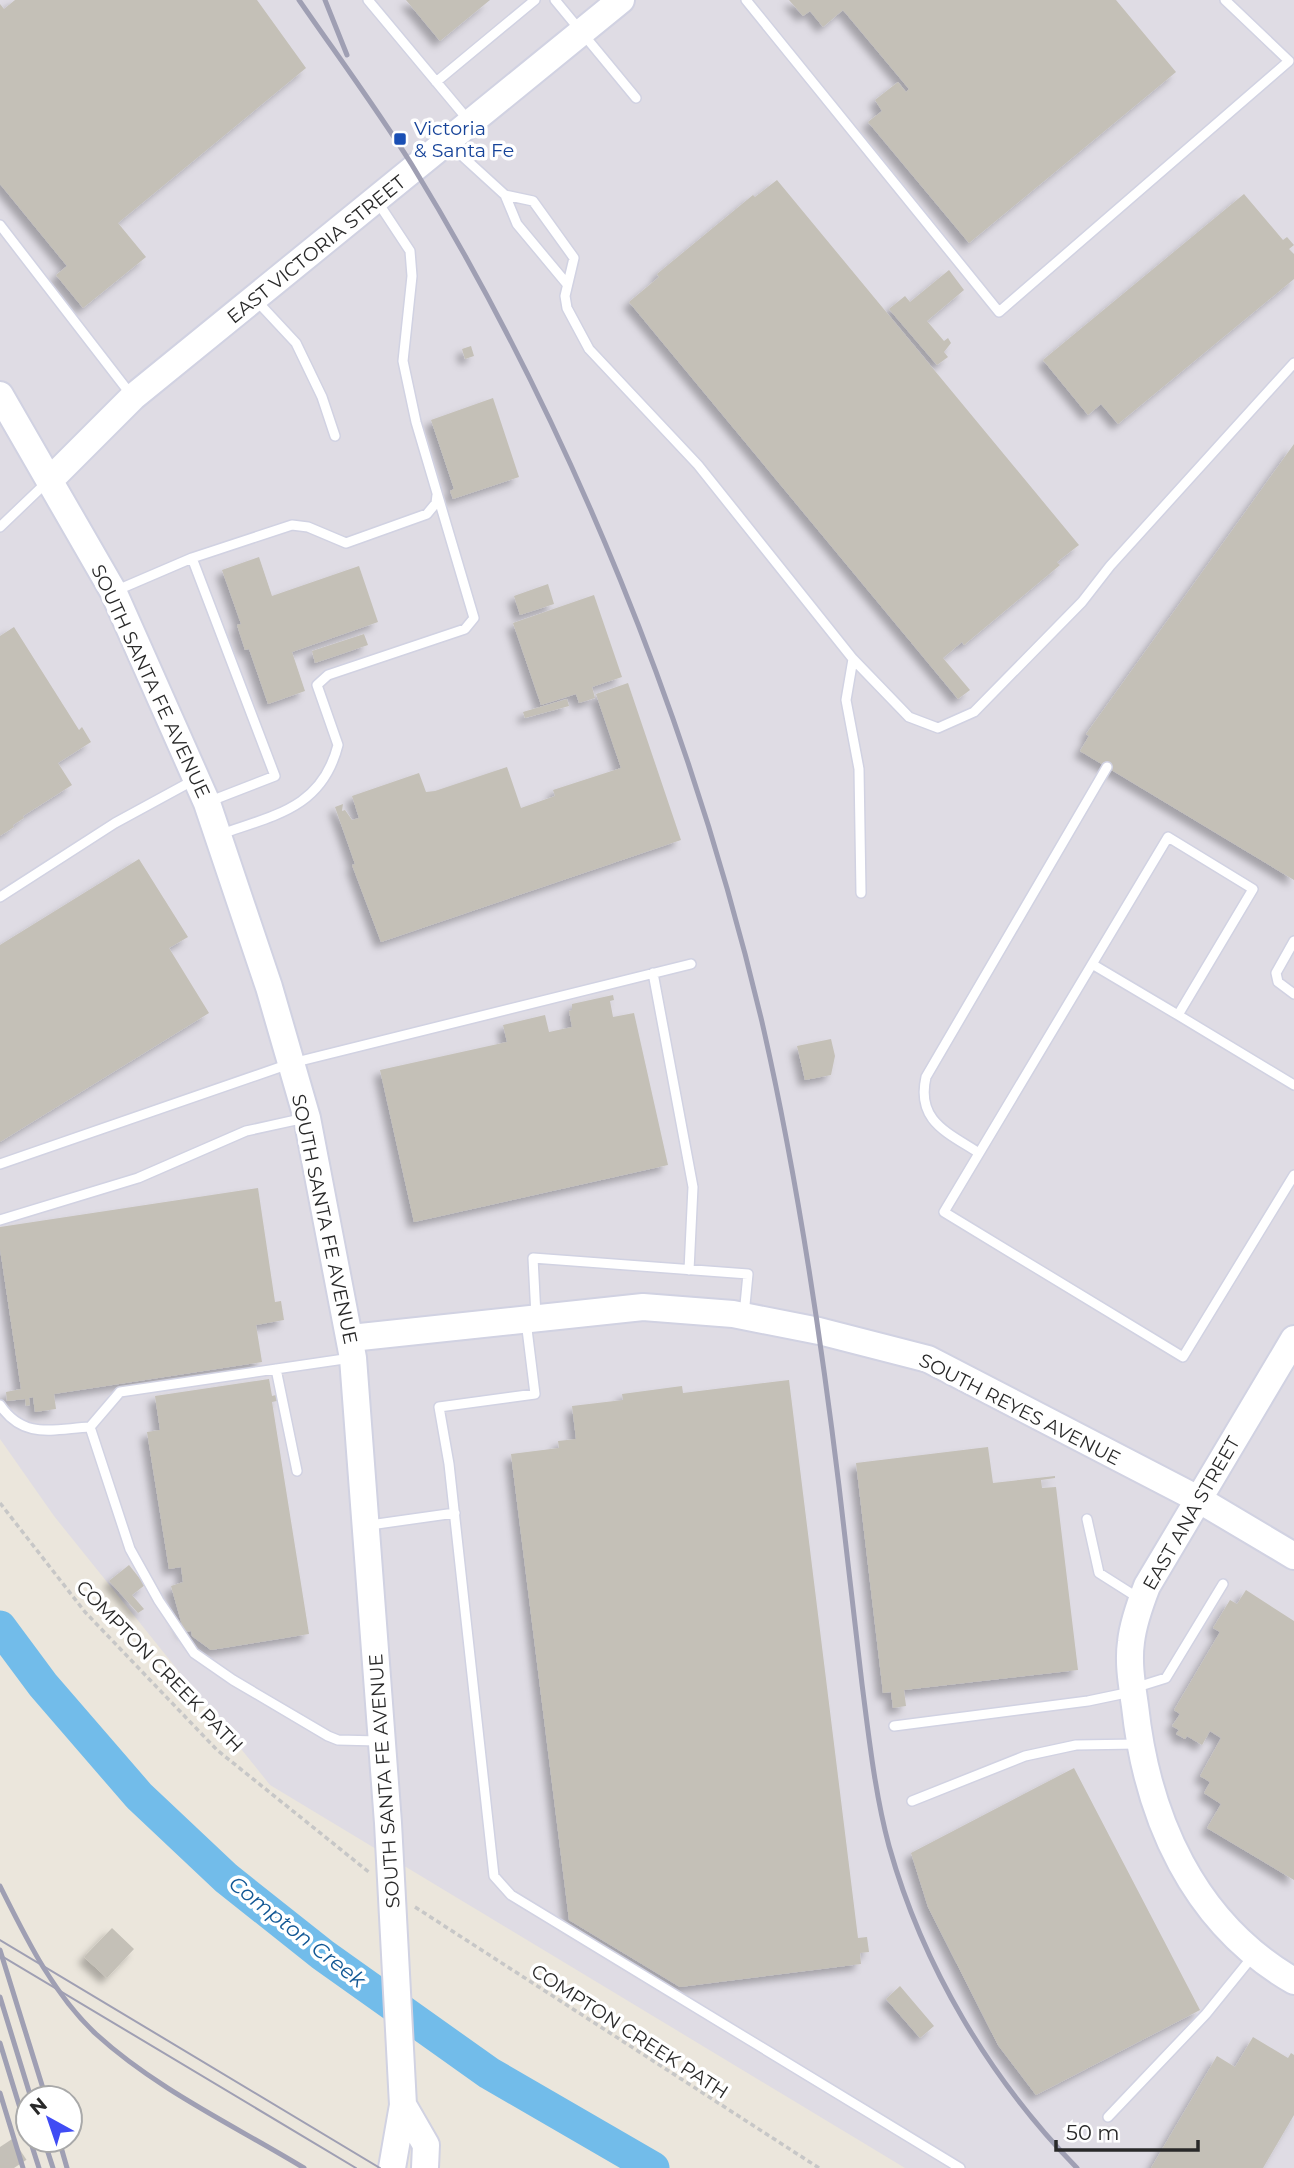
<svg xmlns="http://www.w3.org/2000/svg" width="1294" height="2168" viewBox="0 0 1294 2168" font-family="Montserrat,sans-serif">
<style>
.industrial{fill:#dfdce4}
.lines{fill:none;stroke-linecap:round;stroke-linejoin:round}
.river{stroke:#72bcea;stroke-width:33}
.building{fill:#c4c0b7;filter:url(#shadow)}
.primary-tunnel{stroke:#c4c0b8;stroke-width:30;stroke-dasharray:30 15;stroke-linecap:butt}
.lane-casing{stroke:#d1d2e2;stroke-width:12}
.secondary-casing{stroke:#d1d2e2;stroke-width:30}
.path{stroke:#c7c7c7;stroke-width:3.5;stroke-dasharray:5 3.5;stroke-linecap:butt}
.lane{stroke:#fff;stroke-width:9}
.secondary{stroke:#fff;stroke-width:26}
.tram{stroke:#9f9fb3;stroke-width:2}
.rail{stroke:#9f9fb3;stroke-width:5}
.transit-dot{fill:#1a4fb4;stroke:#fff;stroke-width:2.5}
.labels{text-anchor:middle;stroke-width:7;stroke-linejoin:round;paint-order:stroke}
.transit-label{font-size:19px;fill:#164399;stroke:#fff;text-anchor:start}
.street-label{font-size:19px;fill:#292929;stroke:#fff}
.water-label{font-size:21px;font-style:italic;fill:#125895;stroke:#fff}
</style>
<defs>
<filter id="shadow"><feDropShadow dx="-6" dy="6" stdDeviation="3.5" flood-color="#0004"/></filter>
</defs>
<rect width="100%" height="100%" fill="#ebe6dc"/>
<path class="industrial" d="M0 0H1294V2168H905L270 1785 54 1516 0 1439Z"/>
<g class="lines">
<path class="river" d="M0 1627 43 1685 139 1796 226 1878 323 1955 489 2073 653 2168"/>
</g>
<path class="building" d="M15 0H257L306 68 118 223 146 257 83 308 56 275 67 266 0 184V4L4 9Z
M406 0H490L440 41Z
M789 0H1116L1176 72 969 243 868 122 882 111 875 100 898 82 906 92 909 89 843 10 823 27 810 11 803 16Z
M777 180 1079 545 1057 562 1060 565 964 645 962 642 943 658 970 690 958 699 629 302 659 277 657 274 753 195 755 197Z
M1244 194 1283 240 1287 237 1294 245 1289 249 1294 254V279L1118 424 1101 404 1088 415 1043 360Z
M949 270 964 290 927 321 944 341 948 338 951 343 944 352 948 357 937 365 889 309 905 296 910 302Z
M471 346 474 356 465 359 462 349Z
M493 398 519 477 453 499 450 491 454 489 431 420Z
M1294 444V880L1080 751 1089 736 1086 734Z
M259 557 272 596 359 566 378 622 292 652 305 691 268 704 249 649 245 650 237 625 241 624 222 570Z
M548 584 554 604 520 615 514 596Z
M594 595 622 677 592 687 595 698 579 703 576 694 541 705 513 623Z
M14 627 79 730 82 727 91 742 58 763 72 785 23 816 24 818 13 825 14 827 0 836V636Z
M364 634 368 645 315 663 312 651Z
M628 683 681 840 381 942 352 865 355 864 335 807 343 804 342 811 345 810 352 820 359 818 352 796 419 773 426 792 435 791 507 767 521 808 555 796 553 790 621 768 596 694Z
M567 699 569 706 525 718 523 712Z
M139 859 188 937 169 948 209 1013 0 1142V945Z
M613 995 614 1000 610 1001 613 1017 634 1013 668 1165 414 1222 380 1070 507 1042 503 1025 545 1015 549 1032 572 1027 569 1011 572 1010V1004Z
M831 1039 835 1056 831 1075 805 1080 797 1046Z
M258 1188 275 1302 281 1301 284 1320 256 1325 262 1362 54 1394 56 1409 35 1412 33 1397 29 1398 30 1405 26 1406 25 1399 7 1401 6 1392 21 1389 0 1249V1227Z
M269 1379 272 1396 276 1395 277 1401 272 1402 309 1634 211 1650 192 1636 191 1631 184 1632 171 1586 183 1582 181 1567 169 1569 147 1432 160 1430 155 1396Z
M789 1380 858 1938 867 1937 869 1952 860 1953 861 1964 680 1987 569 1920 511 1454 559 1448 558 1441 576 1439 572 1406 623 1400 622 1394 682 1386 683 1393Z
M988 1447 993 1483 1055 1476V1478L1041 1480 1042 1488 1056 1487 1078 1670 904 1690 906 1706 893 1708 891 1692 883 1693 856 1463Z
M129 1565 145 1585 132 1595 144 1609 138 1613 109 1581Z
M1246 1590 1294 1621V1880L1207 1828 1221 1804 1204 1793 1210 1782 1200 1776 1221 1738 1210 1731 1202 1745 1187 1736 1185 1739 1176 1734 1179 1730 1172 1726 1180 1714 1174 1710 1220 1632 1213 1628 1230 1600 1237 1604Z
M1074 1768 1200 2010 1036 2095 998 2045 928 1907 911 1853Z
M112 1928 134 1949 107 1978 84 1957Z
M900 1986 934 2026 920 2038 886 1999Z
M1253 2037 1288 2058 1291 2053 1294 2055V2115L1263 2168H1151L1217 2056 1235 2067Z"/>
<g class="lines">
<path class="primary-tunnel" d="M0 2147 14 2168"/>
<defs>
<path id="lane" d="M368 0 469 121
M555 0 636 98
M746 0 999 312 1289 61 1225 0
M436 82 535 0
M448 143 505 195 517 224 567 284
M505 195 533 201 574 258 565 296 567 308 589 349 698 465 853 659 909 717 938 728 974 712 1082 602 1110 566 1294 363
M0 225 132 396
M256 300 296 343 322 397 335 436
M0 527 47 482
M192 558 292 525 308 527 346 543 427 514 436 503 437 495
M115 591 192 558 275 776 208 802
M853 659 846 700 859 769 861 893
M221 834C275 815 322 808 338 745L317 685 328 675 465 629 474 618 416 422 403 361 412 276 410 251 377 201
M0 897 115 823 194 780
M1294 941 1276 973 1278 982 1294 994
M1092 964 1178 1015 1253 889 1168 837 944 1212 1183 1357 1294 1175
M653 973 693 1187 689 1270
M1178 1015 1294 1085
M979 1153C947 1132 916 1121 926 1077L1107 767
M0 1164 292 1063 691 964
M0 1220 138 1178 246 1131 305 1118
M536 1316 533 1258 748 1274 744 1315
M526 1321 535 1394 439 1407 449 1464 494 1876 511 1895 960 2168
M351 1358 120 1392 90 1427 130 1549 159 1601 194 1653 233 1680 328 1736 338 1740 378 1741
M276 1369 297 1471
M0 1405C24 1440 53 1429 90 1427
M1087 1519 1099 1573 1140 1599
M370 1525 455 1513
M1134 1688 1166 1678 1223 1584
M894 1726 1088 1701 1131 1692
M912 1801 1025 1756 1076 1745 1137 1744
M1108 2117 1206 2014 1253 1956"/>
<path id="secondary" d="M0 395 113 591 207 803 269 987 307 1118 353 1358 388 1823 403 2105 392 2168
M51 479 133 397 621 0
M351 1338 643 1307 733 1314 819 1331 928 1359 1198 1499 1294 1556
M1294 1339 1147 1586C1140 1604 1133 1623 1131 1642 1128 1663 1132 1685 1135 1706 1147 1817 1193 1923 1294 1981
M403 2105 426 2145 425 2168"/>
</defs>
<use href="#lane" class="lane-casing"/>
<use href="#secondary" class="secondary-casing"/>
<path class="path" d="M0 1503 85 1612 217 1750 370 1873
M415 1907 819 2168"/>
<use href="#lane" class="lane"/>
<use href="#secondary" class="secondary"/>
<path class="tram" d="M0 1940 380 2168
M0 1955 356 2168"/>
<path class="rail" d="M299 0C337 55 377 109 412 165 571 425 692 726 762 1022 797 1175 820 1330 839 1486 847 1552 854 1618 862 1684 869 1738 875 1794 889 1846 923 1967 990 2079 1077 2168
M325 0 347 55
M0 1886C26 1938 53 1994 96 2034 156 2089 235 2126 304 2168
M0 1950 46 2098
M0 1997 31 2098
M0 2043 28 2134
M0 2093 23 2168
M30 2140 39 2168
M44 2140 53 2168
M59 2140 67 2168"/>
</g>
<rect class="transit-dot" x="393" y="132" width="14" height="14" rx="3.5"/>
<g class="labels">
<g class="transit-label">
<text x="414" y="135">Victoria<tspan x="414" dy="22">&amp; Santa Fe</tspan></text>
</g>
<g class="street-label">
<text transform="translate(316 249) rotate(-39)" y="7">EAST VICTORIA STREET</text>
<text transform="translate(151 681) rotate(65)" y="7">SOUTH SANTA FE AVENUE</text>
<text transform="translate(325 1219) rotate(78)" y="7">SOUTH SANTA FE AVENUE</text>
<text transform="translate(1020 1409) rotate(27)" y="7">SOUTH REYES AVENUE</text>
<text transform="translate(1191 1513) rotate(-60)" y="7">EAST ANA STREET</text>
<text transform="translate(160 1666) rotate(46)" y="7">COMPTON CREEK PATH</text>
<text transform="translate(384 1781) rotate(-94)" y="7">SOUTH SANTA FE AVENUE</text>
<text transform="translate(630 2031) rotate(33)" y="7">COMPTON CREEK PATH</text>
</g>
<g class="water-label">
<text transform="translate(297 1932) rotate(38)" y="7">Compton Creek</text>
</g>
</g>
<g transform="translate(49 2119) rotate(320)"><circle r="33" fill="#ffffff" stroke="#a9a9a9" stroke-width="2"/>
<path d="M0-5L12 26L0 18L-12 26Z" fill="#404cf4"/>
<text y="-10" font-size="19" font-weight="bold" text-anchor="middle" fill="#292929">N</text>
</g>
<path d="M1056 2140v10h142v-10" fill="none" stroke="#292929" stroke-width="3.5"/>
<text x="1066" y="2140" font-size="21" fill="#292929" stroke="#ffffff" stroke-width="5" paint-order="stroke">50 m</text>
</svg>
